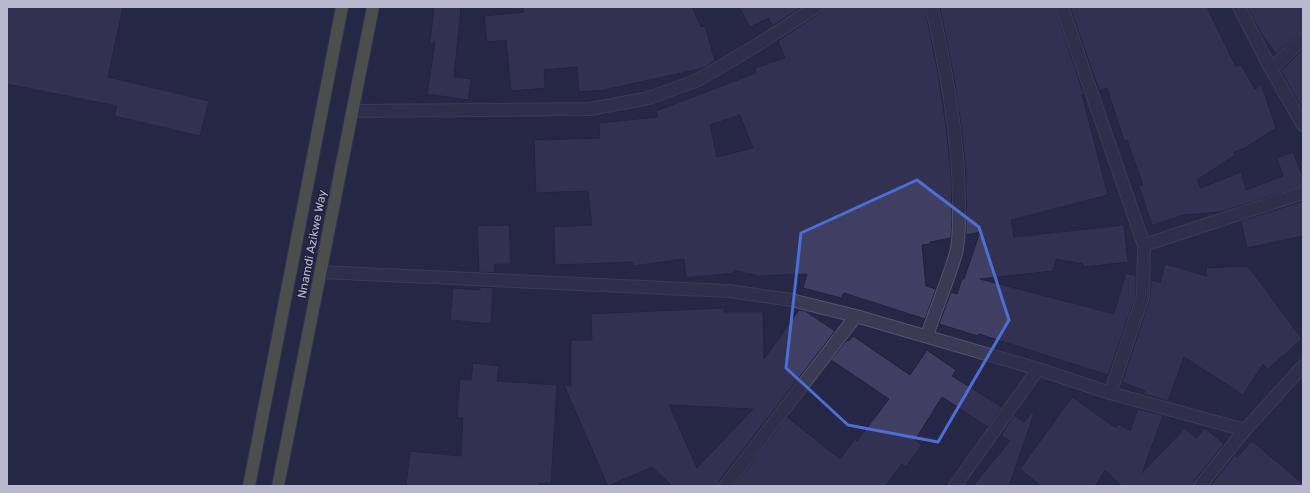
<svg xmlns="http://www.w3.org/2000/svg" width="1310" height="493" viewBox="0 0 1310 493" font-family="Rubik,sans-serif">
<style>
.building{fill:#403f63;stroke:#22213d;fill-rule:evenodd}
.lines{fill:none;stroke-linecap:round;stroke-linejoin:round}
.minor-casing{stroke:#54536c;stroke-width:14}
.highway-casing{stroke:#403f5a;stroke-width:14}
.minor{stroke:#3b3a55;stroke-width:12}
.highway{stroke:#7a7c57;stroke-width:12}
.marked{fill:none;stroke:#4c6ed5;stroke-width:3;stroke-linejoin:round}
.labels{text-anchor:middle;stroke-width:3;stroke-linejoin:round;paint-order:stroke}
.street-label{font-size:12px;fill:#b9b8ce;stroke:#201f3b}
</style>
<rect width="100%" height="100%" fill="#262646"/>
<path class="building" d="M7 7H123L108 77 209 101 200 136 114 116 117 106 7 84Z
M434 7H461L454 77 471 79 468 100 427 94 435 43H430Z
M523 7H692L701 27 705 26 715 61 704 68 604 90 579 92 577 67 544 70 545 88 511 91 506 40 487 42 484 16 524 12Z
M739 7H802L772 26 769 18 750 27Z
M823 7H925L939 79 946 127 951 174 952 218 951 238 930 242V244L922 245 926 286 936 289 925 319 844 293 841 298 803 288 807 274 758 276 734 270 733 273 686 278 684 259 633 266 632 262 555 265 554 227 592 225 588 191 536 193 534 140 600 138 599 123 658 117 656 111 756 73 755 68 785 58 778 41 820 13ZM740 115 753 148 717 157 710 125Z
M940 7H1055L1084 95H1082L1108 195 1011 220 1014 237 1124 225 1128 262 1084 267 1083 264 1056 259 1053 271 980 279 1114 314 1126 273 1136 276V296L1108 375 979 334 978 336 939 324 951 292 957 294 962 279H964L980 232 966 235V173L961 125 954 77Z
M1070 7H1207L1236 67 1241 65 1255 89 1261 84 1276 128 1245 148 1234 152 1235 155 1197 180 1201 188 1241 172 1246 190 1283 176 1277 158 1293 152 1303 177V186L1221 212 1184 215 1152 225 1139 186 1143 185 1127 140 1124 141 1107 88 1099 90Z
M1247 7H1303V32L1298 34 1276 54 1261 33Z
M1303 49V110L1281 71Z
M1303 201V236L1247 248 1241 221Z
M509 225 511 264H495L494 273 479 272 477 226Z
M1165 264 1207 276 1206 268 1248 266 1302 339 1268 369 1263 364 1243 395 1184 357 1168 401 1143 394 1145 391 1122 382 1150 299 1151 280 1160 283Z
M480 287 493 288 491 324 450 320 453 288 480 290Z
M724 308V312H763L764 359 799 310 805 311 835 331 719 481 718 486H672L652 467 608 486 564 385 571 386V340H592L591 314ZM669 405 753 409 697 468Z
M853 336 910 375 927 350 956 370 952 376 1002 407 988 427 942 397 915 440 922 445 906 467 902 464 885 486H734L787 417 840 459 855 439 857 441 889 399 831 360 847 340 849 341Z
M473 363 499 366 497 381 557 385 551 484 540 483V486H406L410 451 461 456 463 418H457L460 379 471 380Z
M1072 397 1116 428 1118 424 1130 431 1138 409 1163 415 1142 473 1185 428 1196 438 1205 428 1224 444 1194 481 1193 486H1122L1105 470 1095 486H1041L1020 469Z
M1032 413 1034 414 1009 486H973L1010 441 1001 435 1014 415 1024 422Z
M1252 441 1303 484V486H1210L1235 455 1237 457Z"/>
<g class="lines">
<defs>
<path id="minor" d="M1062 7 1144 245 1143 297 1110 393
M1239 7 1271 69 1303 125
M1271 69 1303 39
M353 111 590 109 649 98 698 80 757 45 816 7
M1144 245 1303 193
M321 272 729 291 791 300 856 316 1038 369 1110 393 1245 430
M927 336C936 308 948 281 956 253 960 238 959 214 959 198 958 133 946 70 932 7
M725 486 856 316
M955 486 1038 369
M1200 486 1245 430 1303 366"/>
<path id="highway" d="M249 486 342 7
M278 486 373 7"/>
</defs>
<use href="#minor" class="minor-casing"/>
<use href="#highway" class="highway-casing"/>
<use href="#minor" class="minor"/>
<use href="#highway" class="highway"/>
</g>
<path d="M0 0H1310V493H0ZM917 180 979 227 1009 320 938 442 848 425 786 368 801 233Z" fill="#262646" fill-opacity=".55" fill-rule="evenodd"/>
<path class="marked" d="M917 180 979 227 1009 320 938 442 848 425 786 368 801 233Z"/>
<g class="labels">
<g class="street-label">
<text transform="translate(312 244) rotate(-79)" y="4">Nnamdi Azikwe Way</text>
</g>
</g>
<rect width="1310" height="493" fill="none" stroke="#b9b8ce" stroke-width="16"/>
</svg>
